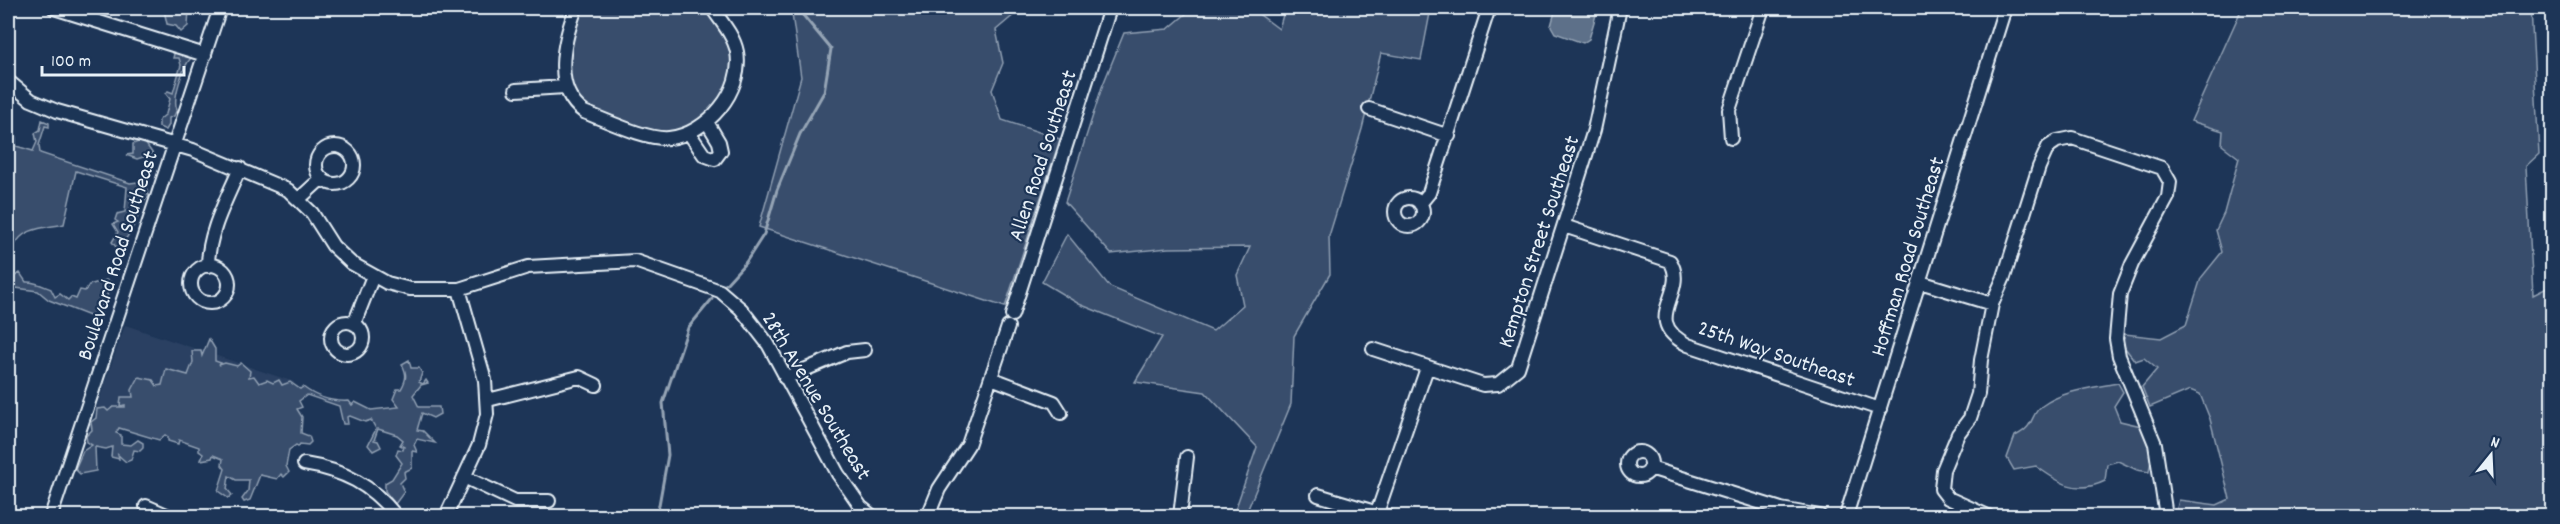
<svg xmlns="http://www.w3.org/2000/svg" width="2560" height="524" viewBox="0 0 2560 524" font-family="Dekko,sans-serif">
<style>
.built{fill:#2a4162}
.green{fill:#374d6c;stroke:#909fb2;stroke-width:1.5}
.water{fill:#5d7089;stroke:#95a4b5;stroke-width:1.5}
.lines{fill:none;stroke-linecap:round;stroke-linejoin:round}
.stream{stroke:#95a4b5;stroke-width:3}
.minor-casing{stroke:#e8f1f8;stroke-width:16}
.minor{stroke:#1d3557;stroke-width:12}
.labels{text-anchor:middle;stroke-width:4.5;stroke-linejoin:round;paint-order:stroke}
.street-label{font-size:22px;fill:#e8f1f8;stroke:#1d3557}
</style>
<rect width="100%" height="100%" fill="#1d3557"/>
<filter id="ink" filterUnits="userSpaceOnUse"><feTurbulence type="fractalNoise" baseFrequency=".0167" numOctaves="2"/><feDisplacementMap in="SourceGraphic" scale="12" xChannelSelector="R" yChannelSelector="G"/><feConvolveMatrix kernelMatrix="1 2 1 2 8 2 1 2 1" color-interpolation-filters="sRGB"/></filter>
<g filter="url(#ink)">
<path class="built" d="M125 325 294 382 266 467 96 409Z"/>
<path class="green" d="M170 8H189L188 26 181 32 176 26 167 24 164 10Z
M576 8H712L738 56 719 109 668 138 584 112 563 77Z
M787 8H1022L996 30 1003 63 992 90 1002 120 1060 139 1005 307 759 227 801 77 792 14Z
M1193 8H1255L1256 12 1279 29 1285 8H1431L1421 60 1381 53 1362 129 1329 236 1330 274 1294 336 1291 404 1245 516H1233L1257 447 1205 392 1135 382 1162 337 1079 304 1042 282 1067 234 1110 287 1213 331 1243 305 1237 275 1250 247 1168 248 1111 254 1065 202 1102 87 1124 33 1168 29Z
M2242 8H2531L2539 154 2526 166 2533 295 2547 288 2550 255 2552 252V516H2175L2179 500 2217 505 2230 499 2210 419 2200 394 2190 390 2150 407 2142 387 2157 369 2144 358 2135 361 2122 344 2125 334 2161 338 2186 325 2201 278 2222 252 2216 230 2224 213 2239 158 2222 145 2223 131 2191 121Z
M175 50 180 54 188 50 191 58C183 66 172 100 177 109L174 116 169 118V125L166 130 159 127V120L166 114 170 99 166 94 168 91 173 93 181 65 179 58H173Z
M42 120 49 123V127L45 126 39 145 40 153 130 183 138 182 146 174 150 176 146 187 149 197 140 204H134L139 214C134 226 129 237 120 246L116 247 112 242 118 232 113 224 118 222 115 220 117 214 125 212 127 187 76 171 64 224C46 228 22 227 14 247 11 253 11 260 9 266L15 276 20 273 26 282C35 281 45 287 51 289L55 297 60 294 68 300 71 297 76 299 80 290 85 291 89 285 106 280 111 282 113 290 107 293 108 299 103 300 100 320 49 300 38 291 16 288 8 282V143H10L8 133 9 139 14 136 16 138V146L33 151 37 142 35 133 40 130Z
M143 140 153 154 137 159 126 155 133 154V144Z
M209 339 215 349V361L221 363 219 365 225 363 237 366 241 363 250 371 249 377 254 376 259 383 267 380 273 383 279 380 282 385 290 382 300 389 303 387C316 397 332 402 349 401L352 405 355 402 371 410 399 407 393 399 397 389H401C407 379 407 374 402 364L409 360 411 368H419L422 373 419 382 423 384 426 380 428 383 421 385 413 395 419 407H439L440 414 433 418 422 413 417 430 423 431 435 443 417 439 414 445 417 452 412 451V468L404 472 405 478 400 483 404 492 395 504 385 491V483L392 479 402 463 396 455 398 449 403 450 404 447 400 445 403 440 397 435 378 429 374 440 378 441 381 447 373 451 368 445 376 429 371 420 365 422 350 416 347 417 348 424H343L339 406 307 395 299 401 302 407 297 409 302 417 301 433 309 436 311 442 308 445 300 444 298 447 296 445 289 450 286 466 289 472 284 477 281 474 277 479 260 475 250 500 244 502 242 499 248 491 249 480H236L229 476 227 489 232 495 228 498 218 491 225 469 222 465 223 459 213 455 212 458 201 460 203 454 199 451V447L179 440 178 444 168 441V437L165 435 159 440 119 428 116 433 121 435V444L131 445 138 440 143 443V448L140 451 134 450 131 460 126 462 118 455 119 459 111 457 112 447 106 449 95 447 96 471 80 474 75 469 83 451 92 445 87 442 86 436 92 430 91 422 96 418 97 409 105 408 108 411 113 407H125V405L120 406 121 397H133L132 390 139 377 153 380 157 386 162 385 166 369 188 375 193 362 192 351H201L202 356Z
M2118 383 2123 392 2114 406 2120 421 2141 426 2153 450 2149 472 2137 470 2118 461 2107 464 2105 481C2077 495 2059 483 2036 466L2014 470 2007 458 2015 436C2037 425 2029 415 2042 406 2064 390 2092 388 2118 383Z"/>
<path class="water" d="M1556 8H1598L1589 39 1583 43 1555 33 1551 26Z"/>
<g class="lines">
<path class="stream" d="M726 284 746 262 764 234 777 190 800 134 824 92 831 49 797 8
M657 516 668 455 663 403 688 328 712 299"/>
<defs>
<path id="minor" d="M54 8 205 55
M576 8C564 40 551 88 584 112 606 120 646 140 669 138 707 134 744 91 737 52 734 36 721 21 712 8
M8 81 31 100 57 111 193 150 288 190 312 213 333 246 351 263 387 283 410 289H459L528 267 635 261 720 291 741 309 768 344 838 474 861 507 872 516
M516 90 565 87
M1369 109 1449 136
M689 133 704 155 715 159 721 151 719 142 707 122
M1731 138 1729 110 1763 8
M316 165a19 19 0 1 1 38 0a19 19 0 1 1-38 0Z
M1395 212a14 14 0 1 1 28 0a14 14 0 1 1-28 0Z
M299 199 322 178
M1420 204 1429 193 1489 8
M1564 226 1670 261C1690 293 1638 319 1688 345L1880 409
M191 284a19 19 0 1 1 38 0a19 19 0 1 1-38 0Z
M208 266C208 232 227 199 240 168
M1920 282 1992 304
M1012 315 1110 8
M331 338a16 16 0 1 1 32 0a16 16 0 1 1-32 0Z
M354 324 373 276
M1373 349 1483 385 1498 384 1518 368 1594 130 1620 8
M785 378 847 352 865 350
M991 378 1054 402 1061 413
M488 400 579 377 596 385
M1627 464a12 12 0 1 1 24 0a12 12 0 1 1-24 0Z
M304 464C343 470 372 485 396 516
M1650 468 1781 509 1820 516
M464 477 515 501H549
M1318 495 1388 516
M146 506 169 516
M1377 513 1427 368
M51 516 220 8
M446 516 479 445 487 414 485 380 459 289
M928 516 939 489 968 445 1008 327
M1180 516 1187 457
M1846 516 2005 8
M1988 516 1948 498 1941 489 1943 470 1958 434 1970 418 1978 394 1981 360 1992 304 2004 277 2039 167 2048 147 2057 141 2072 138 2162 168 2170 182 2168 197 2132 264 2120 294 2116 339 2119 356 2155 444 2166 516"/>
</defs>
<use href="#minor" class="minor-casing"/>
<use href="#minor" class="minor"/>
</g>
</g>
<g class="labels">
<g class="street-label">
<text transform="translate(1041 155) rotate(-72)" y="8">Allen Road Southeast</text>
<text transform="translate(1537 241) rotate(-72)" y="8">Kempton Street Southeast</text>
<text transform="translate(116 255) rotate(-72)" y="8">Boulevard Road Southeast</text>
<text transform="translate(1906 256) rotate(-73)" y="8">Hoffman Road Southeast</text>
<text transform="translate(1777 352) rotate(19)" y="8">25th Way Southeast</text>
<text transform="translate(818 395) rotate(59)" y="8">28th Avenue Southeast</text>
</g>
</g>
<rect width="2560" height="524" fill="none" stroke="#1d3557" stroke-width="30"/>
<rect x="15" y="15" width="2530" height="494" fill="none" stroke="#e8f1f8" stroke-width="2" filter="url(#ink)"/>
<g transform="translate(2491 455) rotate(18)" stroke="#1d3557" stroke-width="4.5" paint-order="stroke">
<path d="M0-4.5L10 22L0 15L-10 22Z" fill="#e8f1f8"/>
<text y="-9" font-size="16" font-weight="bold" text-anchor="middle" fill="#e8f1f8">N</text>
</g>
<path d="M42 66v9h142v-9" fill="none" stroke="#e8f1f8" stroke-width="3"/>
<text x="51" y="66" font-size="18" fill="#e8f1f8" stroke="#1d3557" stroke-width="4.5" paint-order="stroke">100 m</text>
</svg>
